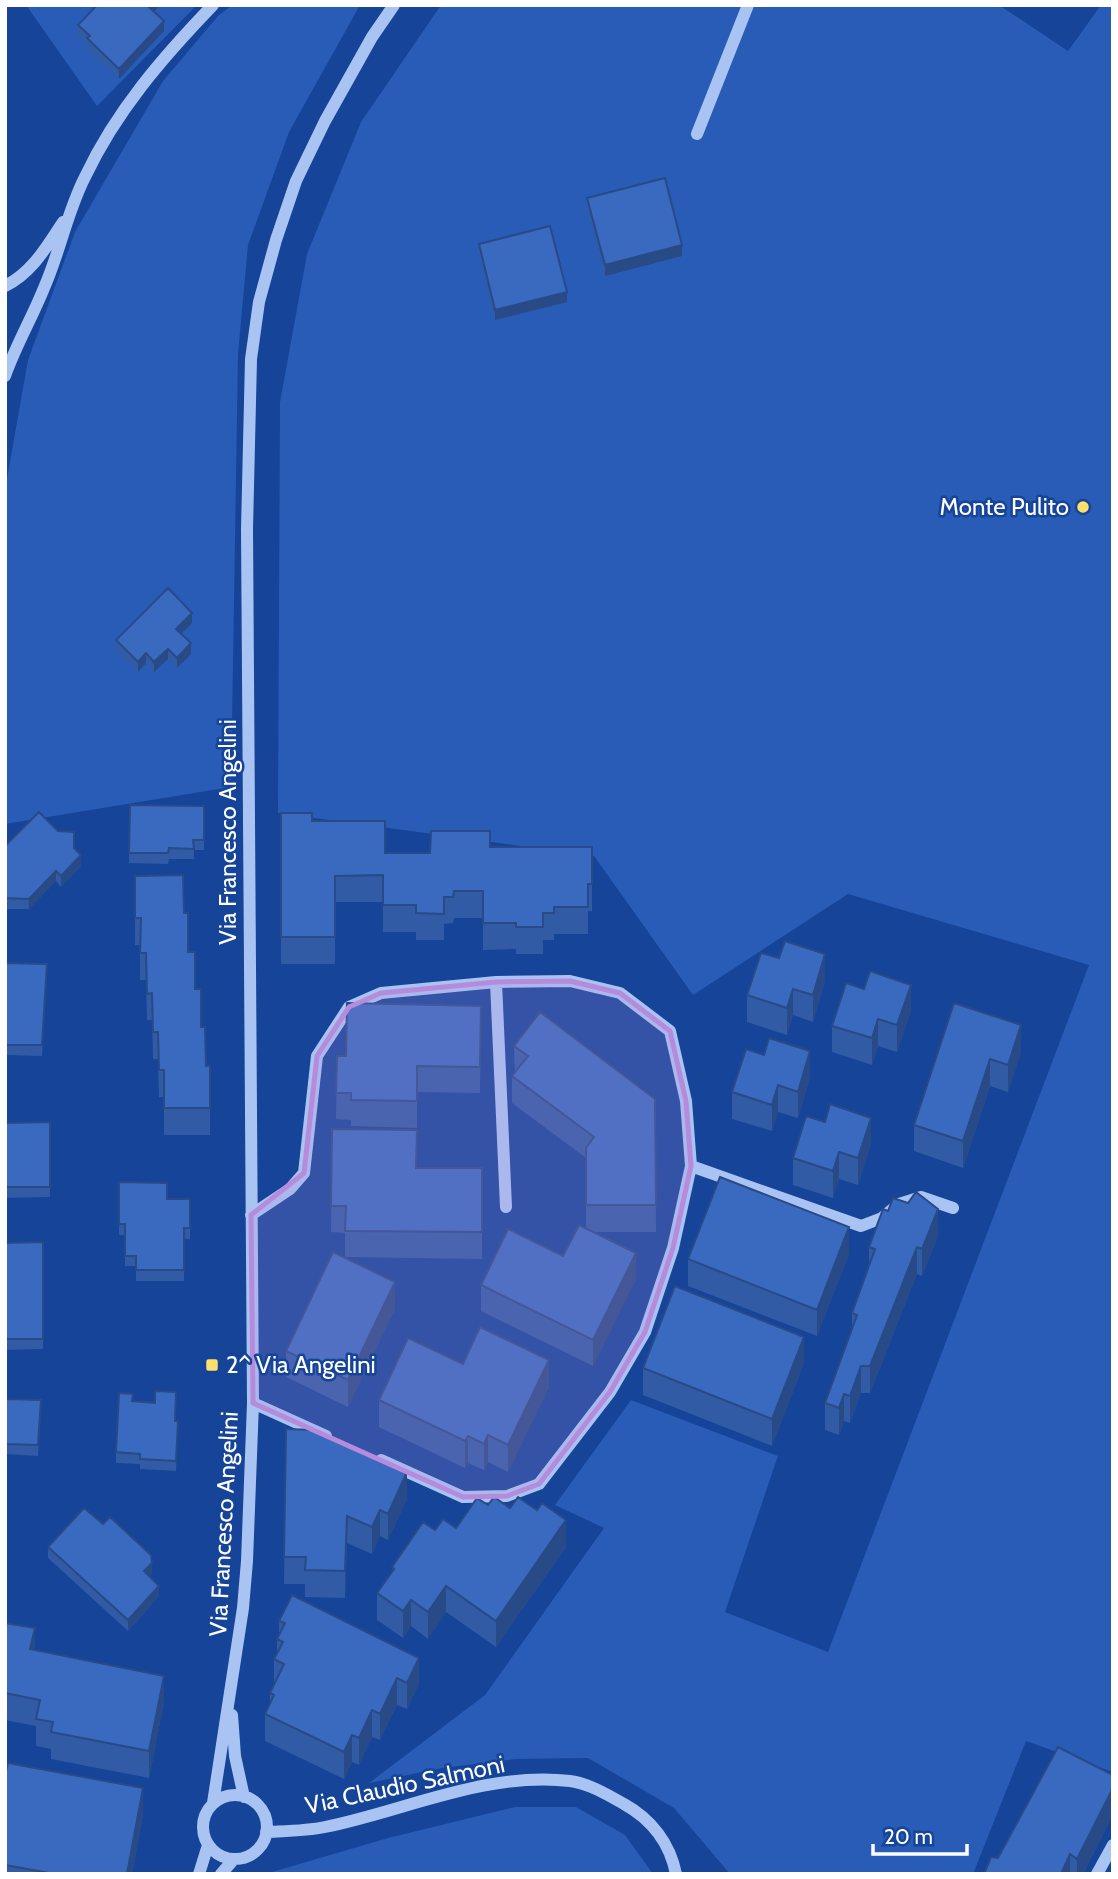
<svg xmlns="http://www.w3.org/2000/svg" width="1118" height="1879" viewBox="0 0 1118 1879" font-family="Cabin,sans-serif">
<style>
.green{fill:#285cb7}
.lines{fill:none;stroke-linecap:round;stroke-linejoin:round}
.minor{stroke:#a9c4f2;stroke-width:12}
.wall{fill:#315ba4}
.shaded-wall{fill:#284a86}
.building{fill:#396abf;stroke:#284a86;stroke-width:2}
.marked{fill:#b68bdc;fill-opacity:0.2;stroke:#b68bdc;stroke-width:5;stroke-linejoin:round}
.poi-dot{fill:#ffe06a;stroke:#154499;stroke-width:2.5}
.labels{text-anchor:middle;stroke-width:5;stroke-linejoin:round;paint-order:stroke}
.poi-label{font-size:24px;fill:#fff;stroke:#154499;text-anchor:end}
.street-label{font-size:24px;fill:#fff;stroke:#154499}
</style>
<rect width="100%" height="100%" fill="#154499"/>
<path class="green" d="M26 5H197L97 106Z
M232 5H360L289 132 248 245 238 354 231 787 5 824V490L28 360 75 232 163 81 218 16Z
M441 5H999L1068 51 1101 5H1113V1772L1026 1741 973 1874H730L674 1808 588 1758 517 1759 442 1768 369 1783 485 1695 604 1528 555 1505 631 1400 778 1456 725 1612 828 1652 1089 965 848 894 693 995 594 856 278 813 280 402 307 254 361 122Z
M515 1807H576L625 1835 653 1874H265L388 1838Z"/>
<g class="lines">
<path class="minor" d="M697 134 748 5
M5 286C32 273 47 246 63 222
M5 376C16 345 32 318 44 288 60 252 67 212 85 177 116 111 163 57 213 5
M496 982 506 1207
M691 1166 861 1226 882 1218 899 1204 921 1197 953 1208
M251 1215 290 1189 304 1173 317 1056 349 1007 381 993 496 982 570 981 620 993 670 1031 686 1101 691 1166 673 1248 645 1332 610 1392 539 1484 507 1496 463 1497 381 1460
M253 1403 326 1436
M232 1715 235 1756 244 1797
M203 1827a32 32 0 1 1 64 0a32 32 0 1 1-64 0Z
M213 1803 243 1608 247 1561 253 1403 247 529 251 359 259 302 276 240 296 181 325 121 372 37 394 5
M266 1832C285 1831 306 1831 325 1827 404 1811 487 1771 570 1781 588 1783 608 1795 624 1804 651 1819 670 1843 676 1874
M199 1874 208 1845
M221 1874 234 1859
M1097 1874 1113 1845"/>
</g>
<path class="wall" d="M97 5H160L154 12 164 31 119 79 87 49V44L78 36V25Z
M587 198 682 256 605 276 587 208Z
M479 244 567 302 495 320 479 254Z
M192 623 181 634 191 654 177 668 168 659 154 672 146 663 138 672 116 650V640Z
M130 805 204 806V850H194V859H169L168 864 129 863Z
M281 813 312 821 385 853H430L490 847H592V911H588V934H554V940H543V954H516V949L483 950V918H454L453 923 444 924V940H416V932H383V902H335V964H281Z
M5 846 74 848 81 866 61 887 56 881 29 909H5Z
M135 876 184 913 188 952 201 1027 206 1066H210V1135H164V1097H159L158 1059H153L152 1020H147L146 980H140V945H135Z
M5 963 47 974 42 1056 5 1055Z
M825 981 813 1022 793 1015 787 1035 747 1022V995Z
M954 1003 1021 1052 1008 1092 990 1086 963 1168 914 1151V1125Z
M481 1006 480 1093 417 1092V1128L351 1126V1120L336 1119 337 1056H346Z
M911 1011 897 1052 878 1046 872 1065 832 1052V1026Z
M514 1046 655 1099 656 1232H594L636 1279 593 1366 481 1311V1285L563 1256 586 1228V1158L512 1103V1076L515 1073Z
M810 1078 798 1118 778 1112 772 1131 732 1119V1092Z
M50 1122V1197L5 1198V1123Z
M332 1129 417 1168H482V1259L345 1257V1233L331 1232Z
M871 1144 858 1185 839 1179 833 1198 793 1185V1158Z
M119 1182 167 1199H190V1239H184V1281H136V1266H125V1235H119Z
M888 1211 938 1236 922 1276 917 1274 870 1393H861L850 1423 844 1421 839 1435 825 1430V1403L852 1329V1313L869 1264V1247Z
M43 1242V1349L5 1350V1243Z
M849 1254 817 1336 688 1286V1259Z
M395 1309 348 1407 286 1377V1351Z
M804 1363 772 1446 643 1395V1368Z
M463 1364 549 1387 508 1472 488 1462 484 1470 468 1463 465 1468 379 1427V1400Z
M5 1399 41 1411 38 1456 5 1454Z
M133 1401 176 1403 175 1421 178 1431 176 1471 140 1469V1464L116 1463V1452Z
M286 1429 407 1499 388 1540 380 1536 372 1554 347 1543 345 1598 305 1597V1584H284Z
M488 1505 566 1547 496 1647 446 1612 428 1639 411 1626 403 1638 377 1620V1593L392 1573V1567L435 1530 456 1528Z
M48 1547 152 1573 149 1576 159 1596 128 1631 48 1558Z
M279 1621 419 1684 407 1709 397 1705 380 1740 372 1737 359 1765 352 1762 344 1779 265 1741V1714L270 1704V1693L274 1683V1659L277 1654V1639L279 1635Z
M5 1623 35 1650 164 1702 149 1778 51 1759V1749L36 1746V1726L5 1720Z
M5 1775 143 1815 132 1874H5Z
M1113 1775V1814L1083 1874H984L998 1858Z"/>
<path class="shaded-wall" d="M150 5H160L149 18V7Z
M164 21V31L119 79V69Z
M682 245V256L605 276V265Z
M567 292V302L495 320V310Z
M192 613V623L176 639V629Z
M191 643V654L177 668V658Z
M168 649V659L154 672V662Z
M146 653V663L138 672V662Z
M81 855V866L61 887V876Z
M56 871V881L29 909V899Z
M825 954V981L813 1022V995Z
M911 985V1011L897 1052V1025Z
M793 989V1015L787 1035V1008Z
M878 1019V1046L872 1065V1038Z
M1021 1025V1052L1008 1092V1065Z
M810 1051V1078L798 1118V1092Z
M990 1059V1086L963 1168V1141Z
M778 1085V1112L772 1131V1105Z
M871 1118V1144L858 1185V1158Z
M839 1152V1179L833 1198V1171Z
M938 1209V1236L922 1276V1249Z
M849 1227V1254L817 1336V1310Z
M917 1247V1274L870 1393V1366Z
M636 1253V1279L593 1366V1340Z
M395 1282V1309L348 1407V1380Z
M804 1337V1363L772 1446V1419Z
M549 1360V1387L508 1472V1445Z
M861 1366V1393L850 1423V1396Z
M844 1394V1421L839 1435V1408Z
M488 1435V1462L484 1470V1444Z
M468 1436V1463L465 1468V1441Z
M407 1472V1499L388 1540V1514Z
M380 1510V1536L372 1554V1527Z
M347 1516V1543L345 1598V1571Z
M566 1520V1547L496 1647V1621Z
M152 1563V1573L144 1582V1571Z
M159 1586V1596L128 1631V1620Z
M446 1586V1612L428 1639V1612Z
M411 1600V1626L403 1638V1611Z
M35 1628V1655L30 1649Z
M419 1658V1684L407 1709V1683Z
M164 1676V1702L149 1778V1751Z
M397 1678V1705L380 1740V1714Z
M372 1710V1737L359 1765V1738Z
M352 1735V1762L344 1779V1752Z
M143 1788V1815L132 1874H127Z
M1113 1788V1814L1083 1874H1077V1859Z
M1070 1854V1874H1061Z"/>
<path class="building" d="M97 5H150L149 7 164 21 119 69 87 38 90 36 78 25Z
M665 178 682 245 605 265 587 198Z
M550 226 567 292 495 310 479 244Z
M168 588 192 613 176 629 191 643 177 658 168 649 154 662 146 653 138 662 116 640Z
M130 805 204 806V840H193L194 849 169 848 168 853H129Z
M39 812 58 831 74 832V848L81 855 61 876 56 871 29 899 5 898V846Z
M281 813H312V821H385V853H430L431 831H490V847H592V884H588V907H554V913H543V927H516V923H483V891H454L453 897H444V914L416 913V905H383V875L335 876V937H281Z
M183 875 184 913H188V952H195V989H201V1027H205L206 1066H210V1108H164V1070H159L158 1032H153L152 993 147 994 146 953H140L141 918H135V876Z
M785 941 825 954 813 995 793 989 787 1008 747 995 761 953 779 958Z
M5 963 47 964 42 1045H5Z
M870 971 911 985 897 1025 878 1019 872 1038 832 1026 846 983 864 989Z
M347 1003 481 1006 480 1067 417 1066V1101L351 1100V1093H336L337 1056H346Z
M954 1003 1021 1025 1008 1065 990 1059 963 1141 914 1125Z
M540 1012 655 1099 656 1205H586V1148L594 1137 512 1076 528 1056 514 1046Z
M769 1038 810 1051 798 1092 778 1085 772 1105 732 1092 746 1049 764 1055Z
M830 1104 871 1118 858 1158 839 1152 833 1171 793 1158 806 1116 825 1122Z
M50 1122V1187H5V1123Z
M332 1129 417 1130 416 1168H482V1232L345 1231 346 1206H331Z
M720 1177 849 1227 817 1310 688 1259Z
M119 1182 167 1183V1199H190V1228H184V1270H136V1256H125V1224H119Z
M916 1192 938 1209 922 1249 917 1247 870 1366H861L850 1396 844 1394 839 1408 825 1403 857 1315 852 1313 875 1249 869 1247 883 1209 888 1211 893 1198 908 1203Z
M579 1225 636 1253 593 1340 481 1285 508 1229 563 1256Z
M43 1242V1339H5V1243Z
M333 1252 395 1282 348 1380 286 1351Z
M675 1286 804 1337 772 1419 643 1368Z
M480 1327 549 1360 508 1445 488 1435 484 1444 468 1436 465 1441 379 1400 408 1338 463 1364Z
M155 1391 176 1392 175 1421H178L176 1461 140 1459V1454L116 1452 119 1393 133 1394 132 1401 155 1403Z
M5 1399 41 1400 38 1445 5 1444Z
M286 1429 315 1430 407 1472 388 1514 380 1510 372 1527 347 1516 345 1571 305 1570 306 1557H284Z
M494 1497 510 1508 518 1497 537 1510 542 1503 566 1520 496 1621 446 1586 428 1612 411 1600 403 1611 377 1593 394 1569 392 1567 423 1522 435 1530 443 1519 456 1528 477 1498 488 1505Z
M84 1508 103 1524 110 1517 151 1555 152 1563 144 1571 159 1586 128 1620 48 1547Z
M292 1595 419 1658 407 1683 397 1678 380 1714 372 1710 359 1738 352 1735 344 1752 265 1714 274 1695 270 1693 284 1664 274 1659 283 1642 277 1639 285 1623 279 1621Z
M5 1623 35 1628 30 1649 164 1676 149 1751 51 1732 53 1722 36 1719 40 1700 5 1693Z
M1058 1747 1113 1775V1788L1077 1859 1070 1854 1061 1874H984L991 1857 998 1858Z
M8 1763 143 1788 127 1874H55L5 1865V1775Z"/>
<path class="marked" d="M570 981 620 993 670 1031 686 1101 691 1166 673 1248 645 1332 610 1392 539 1484 507 1496 463 1497 253 1403 251 1215 304 1173 317 1056 349 1007 381 993 496 982Z"/>
<g class="poi-dot">
<circle cx="1083" cy="507" r="7"/>
<rect x="205" y="1358" width="14" height="14" rx="3.5"/>
</g>
<g class="labels">
<g class="poi-label">
<text x="1069" y="515">Monte Pulito</text>
<text x="226" y="1373" text-anchor="start">2^ Via Angelini</text>
</g>
<g class="street-label">
<text transform="translate(228 832) rotate(-90)" y="8">Via Francesco Angelini</text>
<text transform="translate(224 1524) rotate(-87)" y="8">Via Francesco Angelini</text>
<text transform="translate(405 1785) rotate(-12)" y="8">Via Claudio Salmoni</text>
</g>
</g>
<rect width="1118" height="1879" fill="none" stroke="#ffffff" stroke-width="14"/>
<path d="M873 1844v10h94v-10" fill="none" stroke="#ffffff" stroke-width="3.5"/>
<text x="884" y="1844" font-size="21" fill="#ffffff" stroke="#154499" stroke-width="5" paint-order="stroke">20 m</text>
</svg>
